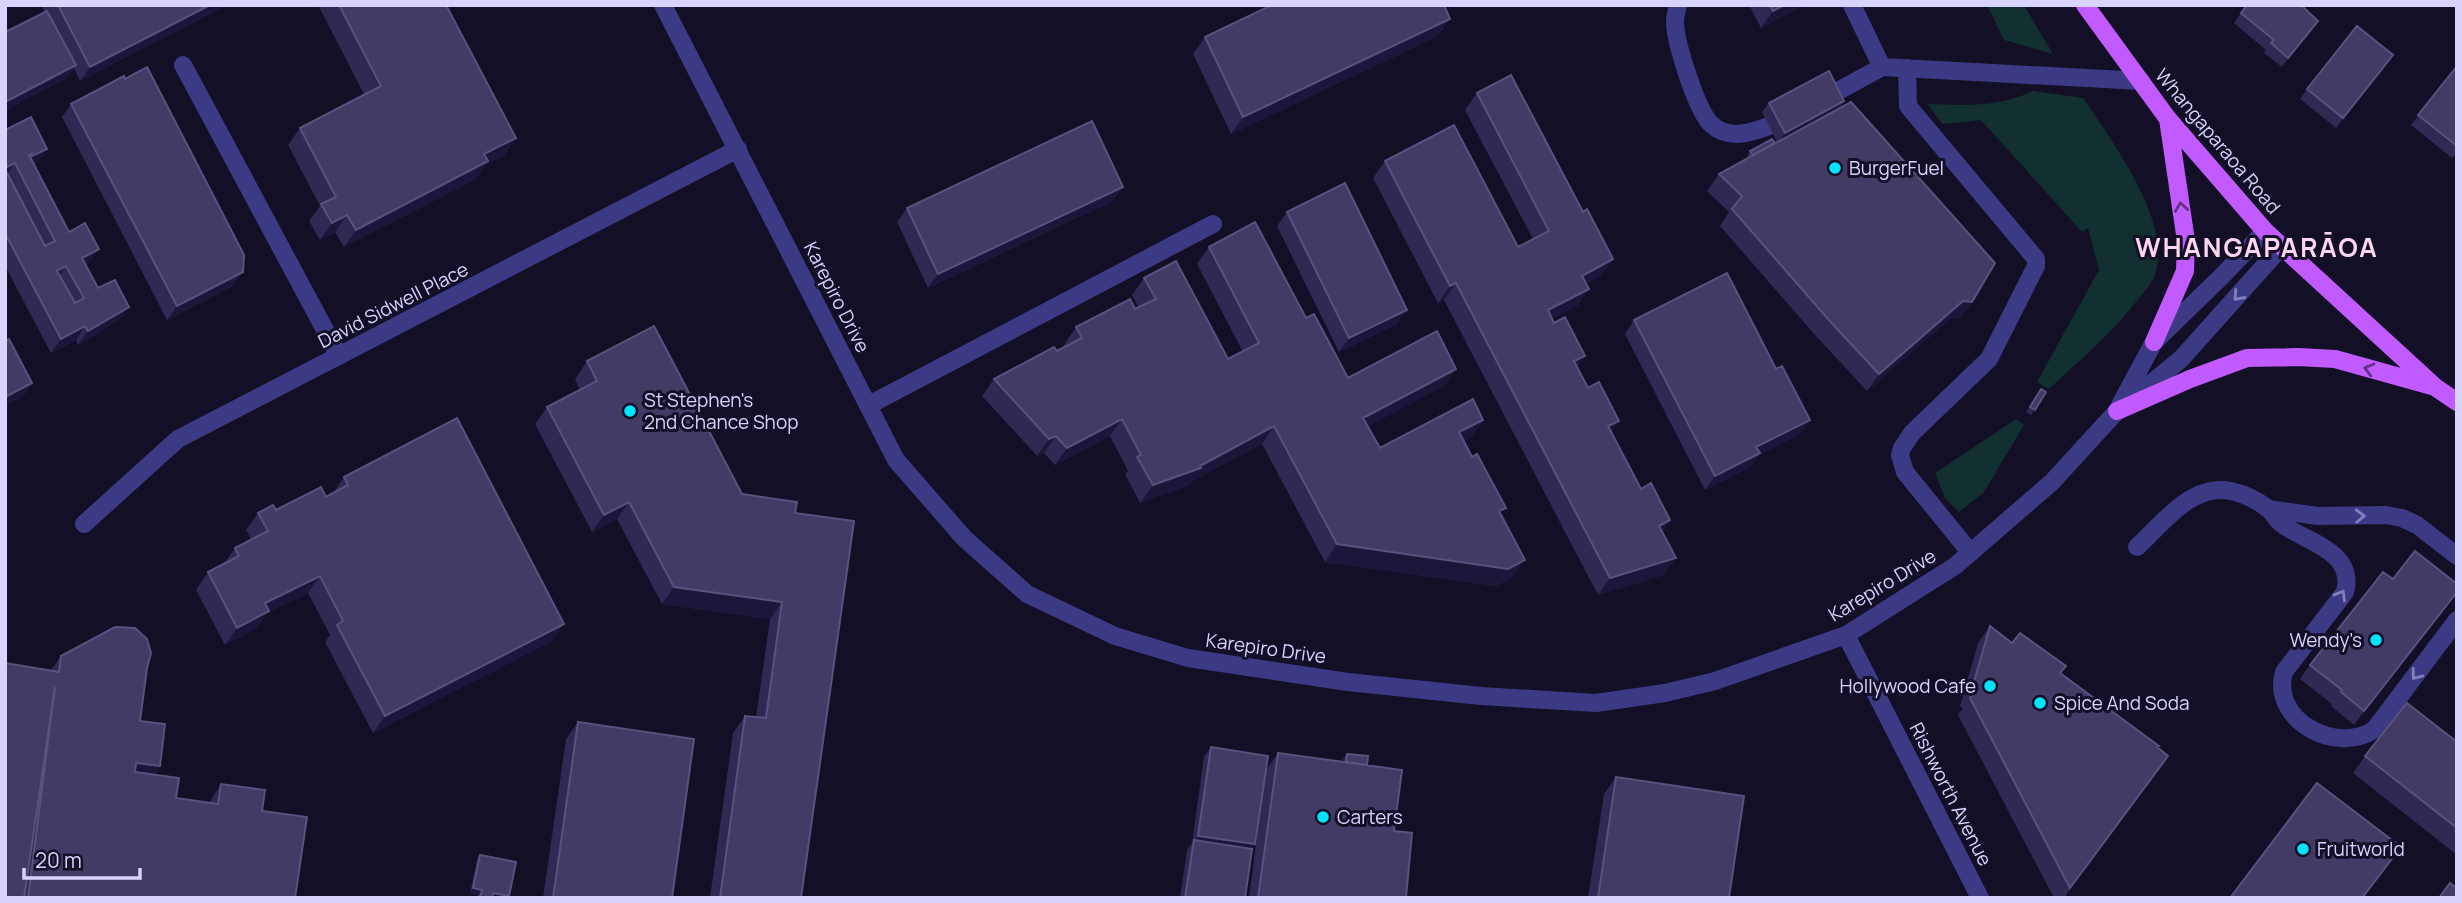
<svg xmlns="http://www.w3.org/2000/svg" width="2462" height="903" viewBox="0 0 2462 903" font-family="Manrope,sans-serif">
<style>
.green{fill:#12302f}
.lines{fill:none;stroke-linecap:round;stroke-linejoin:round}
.minor{stroke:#3d3a85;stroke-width:18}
.major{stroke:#c25bff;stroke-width:18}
.wall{fill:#312854}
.shaded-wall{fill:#1d163a}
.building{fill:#433a66;stroke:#5a527e;stroke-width:2;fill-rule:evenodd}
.oneway{stroke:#623188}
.oneway2{stroke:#837fbc}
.poi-dot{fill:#00e5ff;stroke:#130f26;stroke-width:2.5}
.labels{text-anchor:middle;stroke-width:6;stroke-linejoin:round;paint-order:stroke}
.street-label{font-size:19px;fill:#d9d4ff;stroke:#130f26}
.poi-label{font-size:19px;fill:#d9d4ff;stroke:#130f26;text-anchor:start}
.district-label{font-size:26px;font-weight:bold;letter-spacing:2px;fill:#ffd6f0;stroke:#130f26}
</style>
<rect width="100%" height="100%" fill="#130f26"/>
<path class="green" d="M1987 5H2024L2053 54 2004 40Z
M2033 91 2083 98C2110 138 2180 231 2152 281 2148 288 2141 295 2136 302 2111 334 2079 361 2049 389L2037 382 2099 270 2088 228 2082 232 1981 120 1943 124 1927 104C1966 105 1996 108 2033 91Z
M2016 419 2024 425 1984 492 1959 512 1945 498 1935 473Z"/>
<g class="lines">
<path class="minor" d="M663 5 896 460 964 538 1027 594 1115 636 1188 658 1348 682 1481 696 1596 703 1665 693 1715 681 1846 635 1955 566 2052 482 2117 411 2181 359 2283 245
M1678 5C1677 10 1675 16 1675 21 1675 42 1697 112 1712 125 1729 140 1750 133 1769 126
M1852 5 1882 67 2141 81
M183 65 339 356
M1907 68 1908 106 2036 259V266L1989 359 1912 433 1902 448 1900 455 1905 472 1970 552
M1829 96 1882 67
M869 405 1213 224
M2120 405 2154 342 2222 276 2265 231
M2268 509 2318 516 2386 515 2402 518 2417 525 2457 556
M84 524 178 439 738 149
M2137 547C2160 526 2185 492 2218 490 2235 489 2254 498 2267 508 2273 512 2276 520 2282 524 2305 542 2356 551 2345 592L2284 672C2270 720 2337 756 2375 729L2457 620
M1846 635 1980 898"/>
<path class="major" d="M2085 5 2168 119 2265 231 2435 387 2457 402
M2154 342 2185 271 2186 241 2168 119
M2117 411 2190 379 2247 358 2298 357 2335 359 2432 386"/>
</g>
<path class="wall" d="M42 5H227L80 81 74 68 66 79 44 12 42 6Z
M318 5H446L516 138 504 155 486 164 476 179 344 247 335 232 320 240 309 221 320 206 288 145 300 128 364 94Z
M1749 5H1805L1761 28Z
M2301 6 2318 21 2282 67 2264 53 2266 50 2234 23 2241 13Z
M1438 36 1231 134 1193 54 1205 37Z
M2387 65 2336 128 2300 99 2307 89Z
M2457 66V153L2452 158 2411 125Z
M1477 93 1583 212 1613 259 1601 276 1586 284 1589 289 1577 306 1552 319 1641 489 1670 520 1662 532 1664 575 1598 595 1444 300 1438 303 1373 178 1385 161 1518 247 1533 239 1465 110Z
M1844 101 1840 108 1972 302 1960 319 1951 318 1867 391 1816 336 1720 226 1729 212 1707 191 1719 174 1748 158 1747 156 1750 151 1777 142 1762 112 1769 103Z
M71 104 233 286 167 320 62 117Z
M31 117 37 163 34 164 69 232 89 263 86 265 98 288 119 320 78 345 76 340 51 353 5 266V130Z
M1113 201 928 288 897 222 907 208Z
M1287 212 1397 324 1339 352 1277 226Z
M1209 247 1306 318 1348 378 1456 369 1444 386 1368 426 1380 448 1483 420 1471 437 1464 441 1501 515 1513 577 1496 586 1325 562 1262 444 1192 481 1189 485 1140 503 1125 474 1128 471 1110 436 1055 465 1044 453 1037 456 982 396 994 379 1065 347 1064 345 1076 327 1139 308 1132 295 1144 278 1228 359 1243 352 1197 264Z
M1634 320 1776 369 1810 420 1800 434 1759 455 1750 467 1705 490 1625 334Z
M587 361 742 494 795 513 801 898H710L733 733 745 716 756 717 770 619 662 604 617 519 592 532 535 424 547 407 580 390 575 379Z
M2041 389 2046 392 2031 415 2026 412Z
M344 477 552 641 373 733 325 642 330 635 308 593 267 613 257 628 225 645 196 590 208 572 223 565 235 548 251 539 246 530 258 513 276 510 326 497 333 493Z
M2393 579 2457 592 2354 725 2331 706 2332 704 2300 679 2310 665Z
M1990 626 2012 643 2061 673 2158 748 2156 773 2064 898H2054L1958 715 1963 708 1960 706 1978 643Z
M61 656 147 668 140 721 160 766 154 775 176 798 209 803 221 784 262 811 295 898H5L51 670Z
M578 722 672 898H543L566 739Z
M2457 742V855L2353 773 2365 756Z
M1211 747 1266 770 1278 753 1343 762V759L1347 754 1367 765 1394 831 1406 898H1249L1263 790 1255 844 1252 849 1245 898H1180L1187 850 1192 843 1204 757Z
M1616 777 1729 898H1588L1604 794Z
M480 855 508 898H478V895L470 893 477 860Z"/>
<path class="shaded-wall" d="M210 5H227L80 81 90 67Z
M1784 5H1805L1761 28 1773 11Z
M1450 19 1438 36 1231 134 1243 117Z
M2318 21 2311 31 2282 67 2288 58Z
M2393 55 2387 65 2336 128 2343 118Z
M76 65 66 79 5 111V102Z
M1844 101 1837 111 1778 142 1785 133Z
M516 138 504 155 486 164 476 179 344 247 356 230 484 154Z
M47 149 37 163 23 170 32 156Z
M15 163 5 177V168Z
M1123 187 1113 201 928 288 938 274Z
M347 215 335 232 320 240 332 223Z
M99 249 89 263 73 272 82 258Z
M1613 259 1601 276 1570 293 1582 276Z
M66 266 56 280 57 271Z
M243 272 233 286 167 320 177 306Z
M1456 283 1444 300 1438 303 1450 286Z
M1589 289 1577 306 1536 327 1548 310Z
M1963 301 1972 302 1960 319 1951 318 1867 391 1879 374Z
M129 307 119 320 78 345 88 331Z
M1407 310 1397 324 1339 352 1349 338Z
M85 326 76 340 51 353 61 339Z
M1585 356 1573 373 1574 361Z
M1456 369 1444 386 1351 435 1363 418Z
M32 383 23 397 5 406V397Z
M1122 419 1110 436 1055 465 1067 448Z
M1483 420 1471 437 1447 450 1459 432Z
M1810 420 1800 434 1759 455 1750 467 1705 490 1715 476 1756 447Z
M1619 421 1607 438 1608 426Z
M1274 426 1262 444 1192 481 1189 485 1140 503 1153 485 1200 466Z
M1056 436 1044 453 1037 456 1049 439Z
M629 502 617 519 592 532 604 515Z
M1670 520 1658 537 1659 526Z
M1337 544 1525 560 1513 577 1496 586 1325 562Z
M1676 558 1664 575 1598 595 1610 578Z
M320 576 308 593 267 613 257 628 225 645 237 628 265 603Z
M674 587 782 602 770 619 662 604Z
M2457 592 2451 601 2354 725 2364 711Z
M564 624 552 641 373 733 385 716Z
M136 763 160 766 148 784 124 780Z
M1198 836 1255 844 1248 854 1193 843Z
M473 888 482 890 478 895 470 893Z
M493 893 509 896 508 898H489Z"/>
<path class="building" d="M58 5H210L90 67Z
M339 5H446L516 138 484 154 488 161 356 230 347 215 332 223 321 204 336 197 300 128 381 86Z
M1272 5H1444L1450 19 1243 117 1205 37Z
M1770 5H1784L1773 11Z
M2247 5H2301L2318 21 2288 58 2271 43 2274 40 2241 13Z
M47 11 76 65 5 102V32Z
M2357 26 2393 55 2343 118 2307 89Z
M2457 66V146L2418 115Z
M147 67 244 255 243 272 177 306 71 104 124 76 125 79Z
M1829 71 1844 101 1785 133 1769 103Z
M1511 75 1583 212 1587 209 1613 259 1582 276 1589 289 1548 310 1554 323 1565 317 1585 356 1574 361 1588 388 1599 382 1619 421 1608 426 1641 489 1651 483 1670 520 1659 526 1676 558 1610 578 1456 283 1450 286 1385 161 1454 125 1518 247 1549 231 1477 93Z
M1851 102 1995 263 1972 302 1963 301 1879 374 1828 319 1732 209 1742 196 1719 174Z
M31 117 47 149 32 156V154L29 155 69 232 85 223 99 249 82 258 98 288 115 280 129 307 88 331 85 326 61 339 5 233V169L45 246 55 241 15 163 5 168V130ZM66 266 84 298 75 303 57 271Z
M1092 121 1123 187 938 274 907 208Z
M1772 139 1775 143 1753 155 1750 151Z
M1345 183 1407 310 1349 338 1287 212Z
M1255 222 1306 318 1314 314 1348 378 1437 331 1456 369 1363 418 1380 448 1473 399 1483 420 1459 432 1472 457 1477 454 1506 508 1499 511 1525 560 1508 569 1337 544 1274 426 1200 466 1201 468 1153 485 1137 457 1141 455 1122 419 1067 448 1056 436 1049 439 994 379 1054 347 1057 351 1082 338 1076 327 1130 299 1135 309 1156 299 1144 278 1176 261 1228 359 1259 343 1209 247Z
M1727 273 1776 369 1782 366 1810 420 1756 447 1760 453 1715 476 1634 320Z
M654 326 742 494 797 502 795 513 854 521 801 898H720L745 716 766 718 782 602 674 587 629 502 604 515 547 407 597 381 587 361Z
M9 339 32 383 5 397V341Z
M2041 389 2046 392 2035 410 2030 407Z
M457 418 564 624 385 716 337 625 343 621 320 576 265 603 269 611 237 628 208 572 239 556 235 548 268 531 258 513 273 505 276 510 321 487 326 497 348 485 344 477Z
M2415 551 2457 584V592L2364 711 2341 692 2342 690 2310 665 2383 572 2393 579Z
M1990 626 2012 643 2020 633 2066 666 2060 673 2159 746 2157 747 2168 756 2070 888 1970 698 1975 691 1972 689Z
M115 627 135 628 147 639 151 653 147 668 140 721 165 724 160 766 136 763 135 772 179 778 176 798 218 804 221 784 265 790 262 811 307 817 295 898H28L55 687 24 898H5V663L59 672 61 656Z
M2407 703 2457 742V828L2365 756Z
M578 722 694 739 672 898H553Z
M1211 747 1268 756 1255 844 1198 836Z
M1278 753 1402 770 1394 831 1412 833 1406 898H1258Z
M1347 754 1368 756 1367 765 1346 762Z
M1616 777 1744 796 1729 898H1598Z
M2317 783 2401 847 2362 898H2230Z
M1194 840 1252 849 1245 898H1185Z
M480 855 516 862 509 896 493 893 492 898H480L482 890 473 888Z
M2450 883 2457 888V898H2439Z"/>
<defs><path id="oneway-chevron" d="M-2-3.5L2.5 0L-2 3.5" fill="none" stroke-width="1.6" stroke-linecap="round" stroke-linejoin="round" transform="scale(1.75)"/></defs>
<g class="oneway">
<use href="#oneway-chevron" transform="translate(2181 207) rotate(-99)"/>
<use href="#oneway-chevron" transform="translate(2369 369) rotate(-165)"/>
</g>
<g class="oneway2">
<use href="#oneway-chevron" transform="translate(2238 296) rotate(132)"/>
<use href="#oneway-chevron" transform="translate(2360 516) rotate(-2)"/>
<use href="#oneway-chevron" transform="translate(2341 595) rotate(-59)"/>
<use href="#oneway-chevron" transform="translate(2416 675) rotate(127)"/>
</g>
<g class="poi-dot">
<circle cx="1835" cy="168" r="7"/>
<circle cx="630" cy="411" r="7"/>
<circle cx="2376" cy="640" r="7"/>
<circle cx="1990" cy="686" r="7"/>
<circle cx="2040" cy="703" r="7"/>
<circle cx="1323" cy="817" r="7"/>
<circle cx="2303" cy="849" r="7"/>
</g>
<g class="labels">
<g class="street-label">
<text transform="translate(2218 141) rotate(50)" y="7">Whangaparaoa Road</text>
<text transform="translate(837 297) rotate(63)" y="7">Karepiro Drive</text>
<text transform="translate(393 305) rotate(-27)" y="7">David Sidwell Place</text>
<text transform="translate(1882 585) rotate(-31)" y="7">Karepiro Drive</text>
<text transform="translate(1266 648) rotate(8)" y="7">Karepiro Drive</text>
<text transform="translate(1951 794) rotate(63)" y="7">Rishworth Avenue</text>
</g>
<g class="poi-label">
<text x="1849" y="175">BurgerFuel</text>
<text x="644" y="407">St Stephen's<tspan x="644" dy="22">2nd Chance Shop</tspan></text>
<text x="2362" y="647" text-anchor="end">Wendy's</text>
<text x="1976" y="693" text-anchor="end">Hollywood Cafe</text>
<text x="2054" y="710">Spice And Soda</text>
<text x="1337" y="824">Carters</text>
<text x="2317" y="856">Fruitworld</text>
</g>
<g class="district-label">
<text x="2257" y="257">WHANGAPARĀOA</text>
</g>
</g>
<rect width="2462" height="903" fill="none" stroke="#d9d4ff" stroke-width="14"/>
<path d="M24 868v10h116v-10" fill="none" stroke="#d9d4ff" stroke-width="3.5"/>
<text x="35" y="868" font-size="21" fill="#d9d4ff" stroke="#130f26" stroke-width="5" paint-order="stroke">20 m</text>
</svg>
